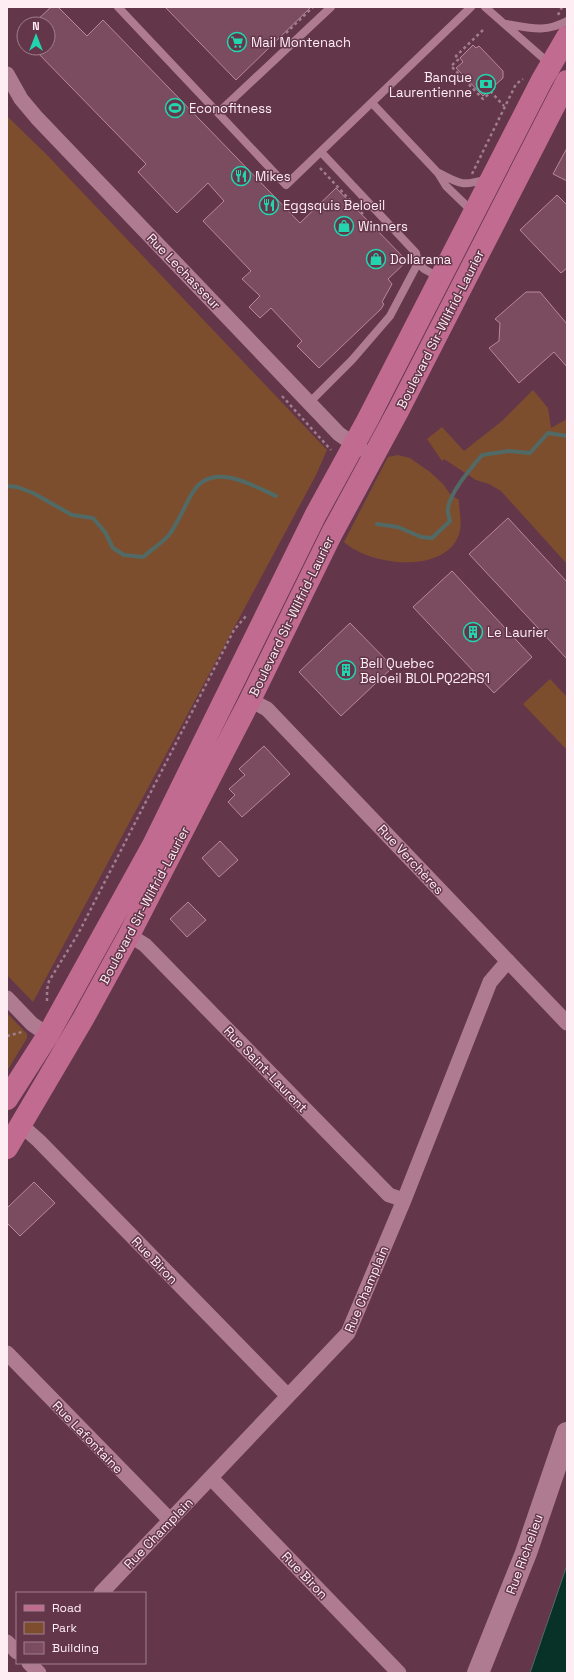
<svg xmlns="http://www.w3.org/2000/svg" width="574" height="1680" viewBox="0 0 574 1680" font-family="'Space Grotesk',sans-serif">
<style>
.green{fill:#7d4e2e}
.water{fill:#083228;stroke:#526a65}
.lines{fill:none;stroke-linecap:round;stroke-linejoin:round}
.stream{stroke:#526a65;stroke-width:4}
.building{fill:#7b4c60;stroke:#ba869b}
.path{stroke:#a07d8c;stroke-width:2.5;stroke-dasharray:3 3;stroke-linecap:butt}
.lane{stroke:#af7b90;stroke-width:8}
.street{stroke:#af7b90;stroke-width:15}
.secondary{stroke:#af7b90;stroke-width:22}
.primary{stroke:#c16b91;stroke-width:22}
.labels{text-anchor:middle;stroke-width:3;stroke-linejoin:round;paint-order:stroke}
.poi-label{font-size:13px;fill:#ffedf4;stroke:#63364a;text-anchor:start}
.street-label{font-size:13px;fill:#ffedf4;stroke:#63364a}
</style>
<rect width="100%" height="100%" fill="#63364a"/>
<path class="green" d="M7 116 46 154 327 450 316 475 33 1002 7 975Z
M533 390 548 408 551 428 567 419V564L501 491 489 484 476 480 444 459 442 461 427 439 442 427 464 451 502 421Z
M398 455 410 458 430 472 443 484 450 494 459 500C459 516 465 528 454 544 432 573 368 564 344 542L388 457Z
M550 679 567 697V750L523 704Z
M7 1013 27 1034V1038L7 1071Z"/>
<path class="water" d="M567 1565V1673H530Z"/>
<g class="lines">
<path class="stream" d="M7 486 17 487 33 493 72 515 93 518 105 532 113 548 124 555 143 557C151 550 162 543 169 535 179 522 184 506 193 492 212 461 252 485 276 496
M377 524 398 527 421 537 432 538 450 521C449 517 447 512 448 508 451 491 471 468 482 455L509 451 530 453 548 433 567 436"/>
</g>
<path class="building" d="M51 7H58L87 36 103 20 300 223 336 188 407 261 388 279 392 284 382 302 384 304 381 309 319 368 297 346 302 341 271 308 260 318 249 307 260 296 242 279 251 271 203 221 224 201 208 183 177 213 138 172 146 164 33 48H48V24H33Z
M165 7H311L236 80Z
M473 45 476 48 479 46 503 71V78L483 96 456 68 463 62 460 58Z
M567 148V181L553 174Z
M557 195 567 205V268L561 273 520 230Z
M526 292H540L567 324V367L554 352 519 383 489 348 499 341 500 323 495 319Z
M508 518 567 582V659L469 554Z
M452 571 532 657 494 693 413 607Z
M350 623 393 667 341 716 299 672Z
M264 746 290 774 242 817 228 802 235 795 229 789 245 775 239 769Z
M220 841 238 860 219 877 202 858Z
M188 902 206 920 187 937 170 919Z
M34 1182 55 1203 20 1236 7 1223V1208Z"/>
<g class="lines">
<path class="path" d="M558 15 562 7
M483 30 456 56 459 59 451 66 483 99 491 92 504 106
M286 33 313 7
M320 168 363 214
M472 174 516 84 523 79
M282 396 331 450
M47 1001V990L49 981 78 934 234 630 246 616
M7 1036 22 1032"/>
<path class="lane" d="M118 7 286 185 471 7
M485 7 551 65
M506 24C530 28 545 33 567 21
M372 103 438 173 446 186 473 212
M218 113 331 7
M439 173C461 185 463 186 488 179
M418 263 424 269 439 277
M309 403 352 360 390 316 418 263 416 253 321 152"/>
<path class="street" d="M7 74 21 99 37 118 339 434 361 449
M250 700 267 709 567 1023
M129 935 145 945 389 1195 404 1200
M7 998 32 1024 48 1035
M21 1125 39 1141 288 1396
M7 1353 170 1520
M211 1478 399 1673
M101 1593 348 1333 404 1200 490 982 508 961
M7 1642 17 1652
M29 1663 39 1673"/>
<path class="secondary" d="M478 1673 526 1553 567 1433"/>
<path class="primary" d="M7 1099 48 1035 153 845 315 516 367 421 542 80 567 37
M7 1148 83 1019 129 935 250 700 332 533 398 411 567 81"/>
</g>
<defs>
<symbol id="supermarket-ring" viewBox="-11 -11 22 22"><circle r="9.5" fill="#63364a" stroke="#22d5af" stroke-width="1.5"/><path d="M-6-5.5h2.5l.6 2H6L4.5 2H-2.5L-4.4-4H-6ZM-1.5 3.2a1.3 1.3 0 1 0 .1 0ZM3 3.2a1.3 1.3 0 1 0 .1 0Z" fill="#22d5af"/></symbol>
<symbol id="bank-ring" viewBox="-11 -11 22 22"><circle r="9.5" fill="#63364a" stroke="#22d5af" stroke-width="1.5"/><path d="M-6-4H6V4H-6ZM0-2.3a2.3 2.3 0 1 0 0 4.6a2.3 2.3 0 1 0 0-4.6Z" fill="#22d5af"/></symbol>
<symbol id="stadium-ring" viewBox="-11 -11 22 22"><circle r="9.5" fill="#63364a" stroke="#22d5af" stroke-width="1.5"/><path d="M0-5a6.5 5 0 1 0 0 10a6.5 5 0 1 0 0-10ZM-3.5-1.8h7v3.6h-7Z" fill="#22d5af"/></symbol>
<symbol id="restaurant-ring" viewBox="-11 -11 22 22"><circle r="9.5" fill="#63364a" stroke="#22d5af" stroke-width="1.5"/><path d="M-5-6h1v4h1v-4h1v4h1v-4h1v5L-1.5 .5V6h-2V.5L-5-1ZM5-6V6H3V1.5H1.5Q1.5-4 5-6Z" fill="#22d5af"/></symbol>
<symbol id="shop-ring" viewBox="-11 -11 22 22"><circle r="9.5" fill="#63364a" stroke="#22d5af" stroke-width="1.5"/><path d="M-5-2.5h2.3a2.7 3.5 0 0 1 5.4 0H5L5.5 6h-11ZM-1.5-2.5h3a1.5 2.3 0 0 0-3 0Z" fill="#22d5af"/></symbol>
<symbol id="building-ring" viewBox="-11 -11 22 22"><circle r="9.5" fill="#63364a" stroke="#22d5af" stroke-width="1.5"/><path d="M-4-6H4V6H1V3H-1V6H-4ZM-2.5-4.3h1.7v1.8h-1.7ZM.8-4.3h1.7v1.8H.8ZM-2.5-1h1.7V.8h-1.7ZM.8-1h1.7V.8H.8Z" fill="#22d5af"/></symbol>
</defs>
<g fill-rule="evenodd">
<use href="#supermarket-ring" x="226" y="31" width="22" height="22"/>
<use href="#bank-ring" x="475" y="73" width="22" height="22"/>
<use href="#stadium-ring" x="164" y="97" width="22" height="22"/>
<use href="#restaurant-ring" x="230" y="165" width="22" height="22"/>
<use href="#restaurant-ring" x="258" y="194" width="22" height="22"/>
<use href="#shop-ring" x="333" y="215" width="22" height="22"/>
<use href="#shop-ring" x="365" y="248" width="22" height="22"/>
<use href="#building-ring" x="462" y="621" width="22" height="22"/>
<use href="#building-ring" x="335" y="659" width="22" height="22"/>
</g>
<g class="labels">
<g class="poi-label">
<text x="251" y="47">Mail Montenach</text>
<text x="472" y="82" text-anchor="end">Banque<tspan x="472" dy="15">Laurentienne</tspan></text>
<text x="189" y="113">Econofitness</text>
<text x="255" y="181">Mikes</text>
<text x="283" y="210">Eggsquis Beloeil</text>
<text x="358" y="231">Winners</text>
<text x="390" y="264">Dollarama</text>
<text x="487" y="637">Le Laurier</text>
<text x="360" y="668">Bell Quebec<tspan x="360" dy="15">Beloeil BLOLPQ22RS1</tspan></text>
</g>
<g class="street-label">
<text transform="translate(184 271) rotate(46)" y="5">Rue Lechasseur</text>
<text transform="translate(440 329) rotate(-63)" y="5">Boulevard Sir-Wilfrid-Laurier</text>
<text transform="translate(291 616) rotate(-64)" y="5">Boulevard Sir-Wilfrid-Laurier</text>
<text transform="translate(411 859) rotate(47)" y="5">Rue Verchères</text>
<text transform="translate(144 905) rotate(-62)" y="5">Boulevard Sir-Wilfrid-Laurier</text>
<text transform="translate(266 1069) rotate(46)" y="5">Rue Saint-Laurent</text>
<text transform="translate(155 1260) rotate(46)" y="5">Rue Biron</text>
<text transform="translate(366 1289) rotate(-67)" y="5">Rue Champlain</text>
<text transform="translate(88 1437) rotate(46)" y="5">Rue Lafontaine</text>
<text transform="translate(158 1533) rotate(-46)" y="5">Rue Champlain</text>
<text transform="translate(524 1554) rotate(-70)" y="5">Rue Richelieu</text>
<text transform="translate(305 1575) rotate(46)" y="5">Rue Biron</text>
</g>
</g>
<rect width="574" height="1680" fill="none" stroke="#ffedf4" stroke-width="16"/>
<rect x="16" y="1592" width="130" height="72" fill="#63364a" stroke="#a17f8e"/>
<rect x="24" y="1605" width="20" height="6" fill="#c16b91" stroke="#a17f8e"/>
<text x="52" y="1612" font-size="12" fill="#ffedf4">Road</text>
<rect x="24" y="1622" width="20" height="12" fill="#7d4e2e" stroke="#a17f8e"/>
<text x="52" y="1632" font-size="12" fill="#ffedf4">Park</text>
<rect x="24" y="1642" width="20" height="12" fill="#7b4c60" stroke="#a17f8e"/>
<text x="52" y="1652" font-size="12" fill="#ffedf4">Building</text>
<g transform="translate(36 36)"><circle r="19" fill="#63364a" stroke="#a17f8e"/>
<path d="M0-3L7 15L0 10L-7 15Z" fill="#22d5af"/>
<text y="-6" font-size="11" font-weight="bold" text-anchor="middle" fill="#ffedf4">N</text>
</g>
</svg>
